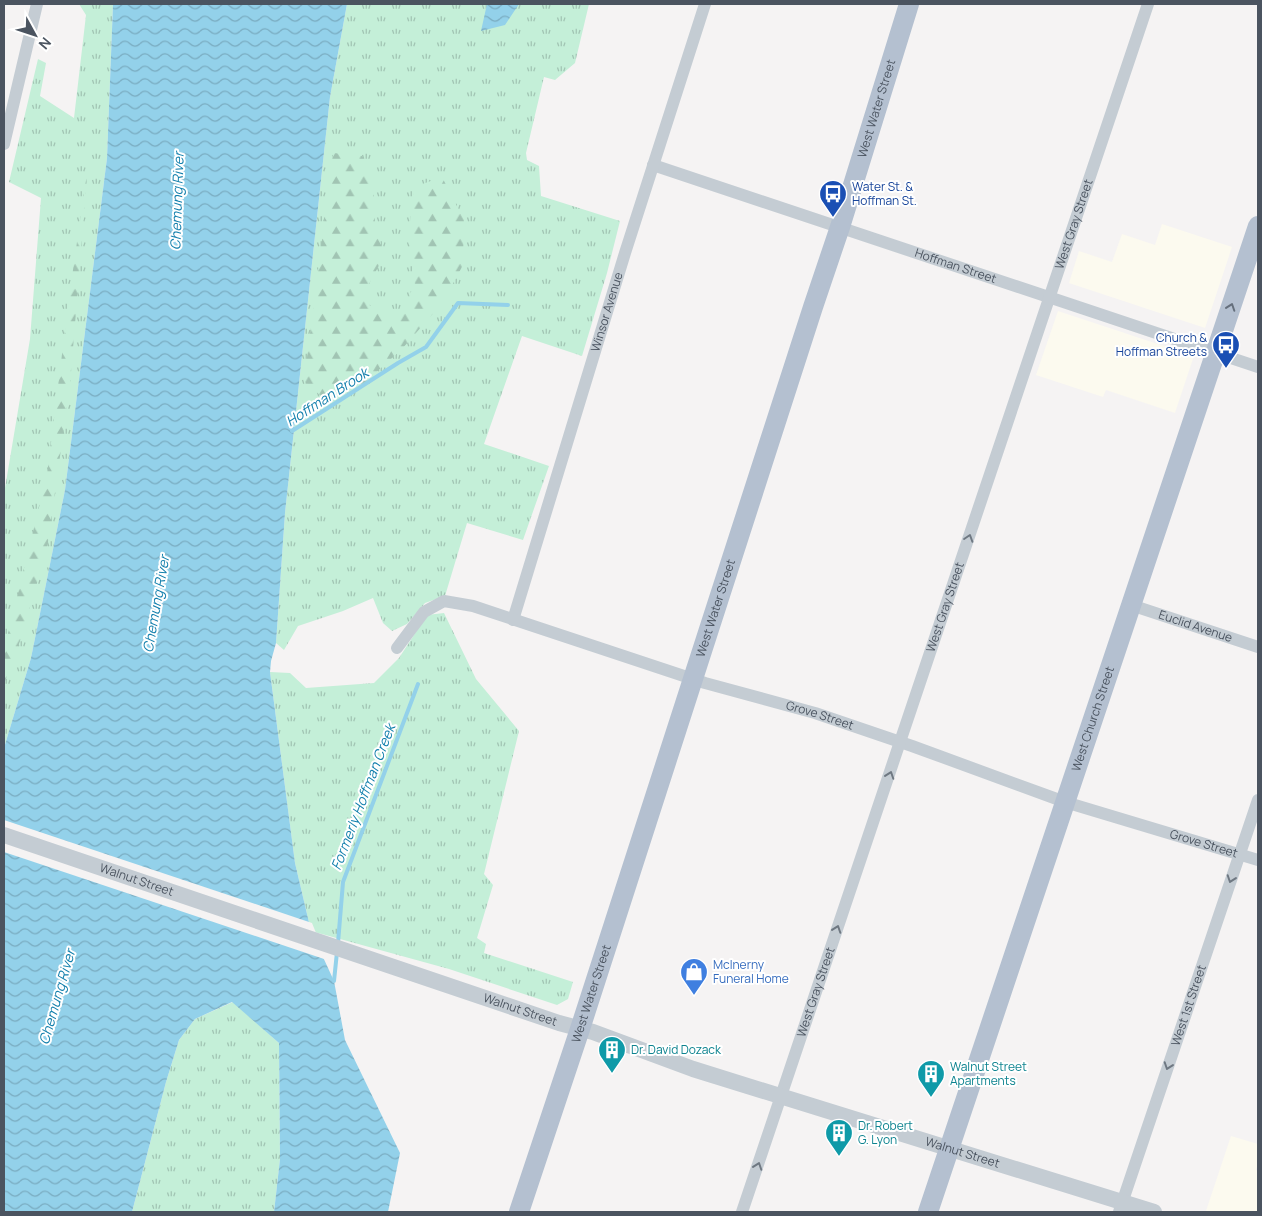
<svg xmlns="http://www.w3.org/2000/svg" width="1262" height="1216" viewBox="0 0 1262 1216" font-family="Manrope,sans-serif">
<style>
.commercial{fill:#fcfaef}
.grass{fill:url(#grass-tufts)}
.forest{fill:url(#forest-firs)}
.water{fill:url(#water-waves)}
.pier{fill:#f5f3f3}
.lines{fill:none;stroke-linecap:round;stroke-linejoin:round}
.stream{stroke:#93d1ea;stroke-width:4}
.minor{stroke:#c4ccd3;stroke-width:12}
.tertiary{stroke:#c4ccd3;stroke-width:16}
.primary{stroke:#b4c0d0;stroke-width:20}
.oneway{stroke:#656f7c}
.oneway2{stroke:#6f7882}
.labels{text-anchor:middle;stroke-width:4;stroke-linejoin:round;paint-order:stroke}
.street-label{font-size:12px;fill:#4b5460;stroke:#fff}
.transit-label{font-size:12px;fill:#164399;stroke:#fff;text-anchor:start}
.shop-label{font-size:12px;fill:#366cbe;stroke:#fff;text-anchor:start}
.culture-label{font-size:12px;fill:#0d838f;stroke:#fff;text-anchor:start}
.water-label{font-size:14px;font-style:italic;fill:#117fac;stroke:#fff}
</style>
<defs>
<pattern id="grass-tufts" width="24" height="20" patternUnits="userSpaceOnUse" patternTransform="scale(1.25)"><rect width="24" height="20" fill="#c4efd8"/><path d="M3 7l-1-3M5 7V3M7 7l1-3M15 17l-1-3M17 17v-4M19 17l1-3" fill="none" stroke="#a1c4b3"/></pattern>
<pattern id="forest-firs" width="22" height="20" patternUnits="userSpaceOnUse" patternTransform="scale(1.25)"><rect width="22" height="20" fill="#c4efd8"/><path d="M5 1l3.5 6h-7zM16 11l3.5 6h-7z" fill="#a1c4b3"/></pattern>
<pattern id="water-waves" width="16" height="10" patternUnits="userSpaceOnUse" patternTransform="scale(1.25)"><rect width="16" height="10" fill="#93d1ea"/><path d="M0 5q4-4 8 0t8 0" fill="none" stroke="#7aacc1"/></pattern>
</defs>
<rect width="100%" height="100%" fill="#f5f3f3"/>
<path class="commercial" d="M1162 224 1232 247 1205 328 1069 283 1079 251 1112 262 1122 234 1155 245Z
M1058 311 1194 356 1175 413 1106 390 1103 397 1036 375Z
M1231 1136 1258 1144V1164L1256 1170 1258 1171V1212L1206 1211Z"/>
<path class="grass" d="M79 4H113L107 158 65 490 31 658 4 748V494L30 339 41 198 9 182 38 59 46 63 40 96 74 118 86 15Z
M347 4H589L575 63 555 80 544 77 526 153 527 160 539 166 541 196 620 221 607 273 582 356 522 336 484 444 549 466 523 540 467 523 445 596 425 603 407 624 392 631 383 623 373 598 343 611 298 626 284 650 276 643 285 513 330 97Z
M444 613 476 679 519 731 484 874 493 885 477 938 486 944 484 953 573 982 568 999 557 1005 449 969 311 931 295 863 270 672 290 673 306 688 374 683 399 658 427 615Z
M233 1002 279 1043 280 1159 274 1212H132L166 1082 179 1040 195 1019Z"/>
<path class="forest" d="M333 153 362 156 373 173 375 222 384 256 361 299 393 322 415 285 408 239 414 187 442 177 464 220 463 265 443 302 402 349 360 387 320 395 304 381Z
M88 165 70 385 47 549 20 641 4 684V650L47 475 69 298Z"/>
<path class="water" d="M113 4H347L330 97 285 513 276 643 271 661 270 672 295 863 311 931 334 981 345 1040 400 1153 388 1212H274L280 1159 279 1043 232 1002 195 1019 179 1040 166 1082 132 1212H4V748L31 658 65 490 107 158Z
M487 4H519L505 25 481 31Z"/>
<path class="pier" d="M4 820 312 923 327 960 4 852Z"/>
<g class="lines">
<path class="stream" d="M292 431 398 363 426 347 458 303 508 305
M338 943 343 882 418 684
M334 981 337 952"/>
<g class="minor">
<path d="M4 144 37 4"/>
<path id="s1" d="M653 165 1258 367"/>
<path id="s2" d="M1131 605 1258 647"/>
<path id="s3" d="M513 620 625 253 705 4"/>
<path id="s4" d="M397 648 424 612 444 601 473 606 705 683 815 713 912 746 1065 802 1258 860"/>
<path id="s5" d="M742 1212 1148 4"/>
<path id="s6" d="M1119 1212 1258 800"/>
</g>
<path class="tertiary" id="s7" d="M4 835 559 1023 593 1032 693 1069 1154 1212"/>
<g class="primary">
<path id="s8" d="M519 1212 580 1029 813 307 840 227 909 4"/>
<path id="s9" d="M928 1212 1258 226"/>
</g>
</g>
<defs><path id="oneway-chevron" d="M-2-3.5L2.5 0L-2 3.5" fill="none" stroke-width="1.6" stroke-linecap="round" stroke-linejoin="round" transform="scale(1.25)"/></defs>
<use class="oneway" href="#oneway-chevron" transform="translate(1231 307) rotate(-71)"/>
<g class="oneway2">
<use href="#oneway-chevron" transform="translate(969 538) rotate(-72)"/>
<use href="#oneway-chevron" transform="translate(890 775) rotate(-71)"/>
<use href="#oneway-chevron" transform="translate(1231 879) rotate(109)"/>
<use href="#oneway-chevron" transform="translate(837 929) rotate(-71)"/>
<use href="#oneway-chevron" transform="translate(1168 1066) rotate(109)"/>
<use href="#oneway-chevron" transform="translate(758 1166) rotate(-71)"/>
</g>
<defs>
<symbol id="bus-pin" viewBox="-11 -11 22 30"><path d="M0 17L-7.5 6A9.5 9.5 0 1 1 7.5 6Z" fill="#1a4fb4" stroke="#fff"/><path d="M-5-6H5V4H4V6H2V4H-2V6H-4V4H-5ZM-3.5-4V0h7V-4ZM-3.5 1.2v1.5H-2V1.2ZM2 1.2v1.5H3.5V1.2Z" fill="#fff"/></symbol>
<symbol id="shop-pin" viewBox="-11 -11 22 30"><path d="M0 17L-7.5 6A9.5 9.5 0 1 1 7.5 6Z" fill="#3f7fe0" stroke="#fff"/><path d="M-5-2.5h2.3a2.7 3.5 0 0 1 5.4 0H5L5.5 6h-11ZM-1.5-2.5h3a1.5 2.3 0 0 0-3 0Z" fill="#fff"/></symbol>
<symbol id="building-pin" viewBox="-11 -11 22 30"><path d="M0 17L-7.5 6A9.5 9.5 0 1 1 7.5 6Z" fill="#0f9aa8" stroke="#fff"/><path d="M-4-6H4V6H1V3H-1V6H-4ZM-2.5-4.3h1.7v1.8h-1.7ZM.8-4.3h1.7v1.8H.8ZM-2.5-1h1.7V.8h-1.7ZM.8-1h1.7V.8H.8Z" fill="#fff"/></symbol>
</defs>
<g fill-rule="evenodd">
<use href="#bus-pin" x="817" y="178" width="32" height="43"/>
<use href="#bus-pin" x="1210" y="329" width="32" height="43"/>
<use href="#shop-pin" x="678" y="956" width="32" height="43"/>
<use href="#building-pin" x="596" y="1034" width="32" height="43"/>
<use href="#building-pin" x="915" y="1058" width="32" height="43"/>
<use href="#building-pin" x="823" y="1117" width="32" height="43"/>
</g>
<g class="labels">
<g class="street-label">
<text dy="4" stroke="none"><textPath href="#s8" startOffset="1160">West Water Street</textPath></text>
<text dy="4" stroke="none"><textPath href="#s5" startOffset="1042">West Gray Street</textPath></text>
<text dy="4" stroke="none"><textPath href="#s1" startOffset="319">Hoffman Street</textPath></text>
<text dy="4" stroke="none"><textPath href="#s3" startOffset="322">Winsor Avenue</textPath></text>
<text dy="4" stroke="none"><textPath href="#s8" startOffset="635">West Water Street</textPath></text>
<text dy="4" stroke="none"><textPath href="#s5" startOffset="638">West Gray Street</textPath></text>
<text dy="4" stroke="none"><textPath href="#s2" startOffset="68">Euclid Avenue</textPath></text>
<text dy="4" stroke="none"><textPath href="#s4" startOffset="461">Grove Street</textPath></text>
<text dy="4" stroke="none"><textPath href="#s9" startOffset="520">West Church Street</textPath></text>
<text dy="4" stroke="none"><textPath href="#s4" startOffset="866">Grove Street</textPath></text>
<text dy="4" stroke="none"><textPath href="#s7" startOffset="140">Walnut Street</textPath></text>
<text dy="4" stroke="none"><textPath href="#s5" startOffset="232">West Gray Street</textPath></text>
<text dy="4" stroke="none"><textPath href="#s8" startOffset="230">West Water Street</textPath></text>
<text dy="4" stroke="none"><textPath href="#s6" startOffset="218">West 1st Street</textPath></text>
<text dy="4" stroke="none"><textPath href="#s7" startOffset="545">Walnut Street</textPath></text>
<text dy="4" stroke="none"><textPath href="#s7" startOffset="1010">Walnut Street</textPath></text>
</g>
<g class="transit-label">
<text x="852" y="191">Water St. &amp;<tspan x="852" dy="14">Hoffman St.</tspan></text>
<text x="1207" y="342" text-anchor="end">Church &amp;<tspan x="1207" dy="14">Hoffman Streets</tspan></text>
</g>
<g class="shop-label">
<text x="713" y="969">McInerny<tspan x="713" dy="14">Funeral Home</tspan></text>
</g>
<g class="culture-label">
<text x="631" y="1054">Dr. David Dozack</text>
<text x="950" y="1071">Walnut Street<tspan x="950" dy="14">Apartments</tspan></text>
<text x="858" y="1130">Dr. Robert<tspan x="858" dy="14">G. Lyon</tspan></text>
</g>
<g class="water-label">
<text transform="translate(177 201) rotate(-88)" y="5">Chemung River</text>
<text transform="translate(327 397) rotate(-33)" y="5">Hoffman Brook</text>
<text transform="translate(156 604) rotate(-80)" y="5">Chemung River</text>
<text transform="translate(363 797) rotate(-69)" y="5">Formerly Hoffman Creek</text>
<text transform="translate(57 997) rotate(-74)" y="5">Chemung River</text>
</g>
</g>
<rect width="1262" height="1216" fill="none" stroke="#4b5460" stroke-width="10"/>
<g transform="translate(35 35) rotate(130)" stroke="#ffffff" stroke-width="4" paint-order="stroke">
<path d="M0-4L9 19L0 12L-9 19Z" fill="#4b5460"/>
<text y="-8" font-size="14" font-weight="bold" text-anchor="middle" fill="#4b5460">N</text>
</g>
</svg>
